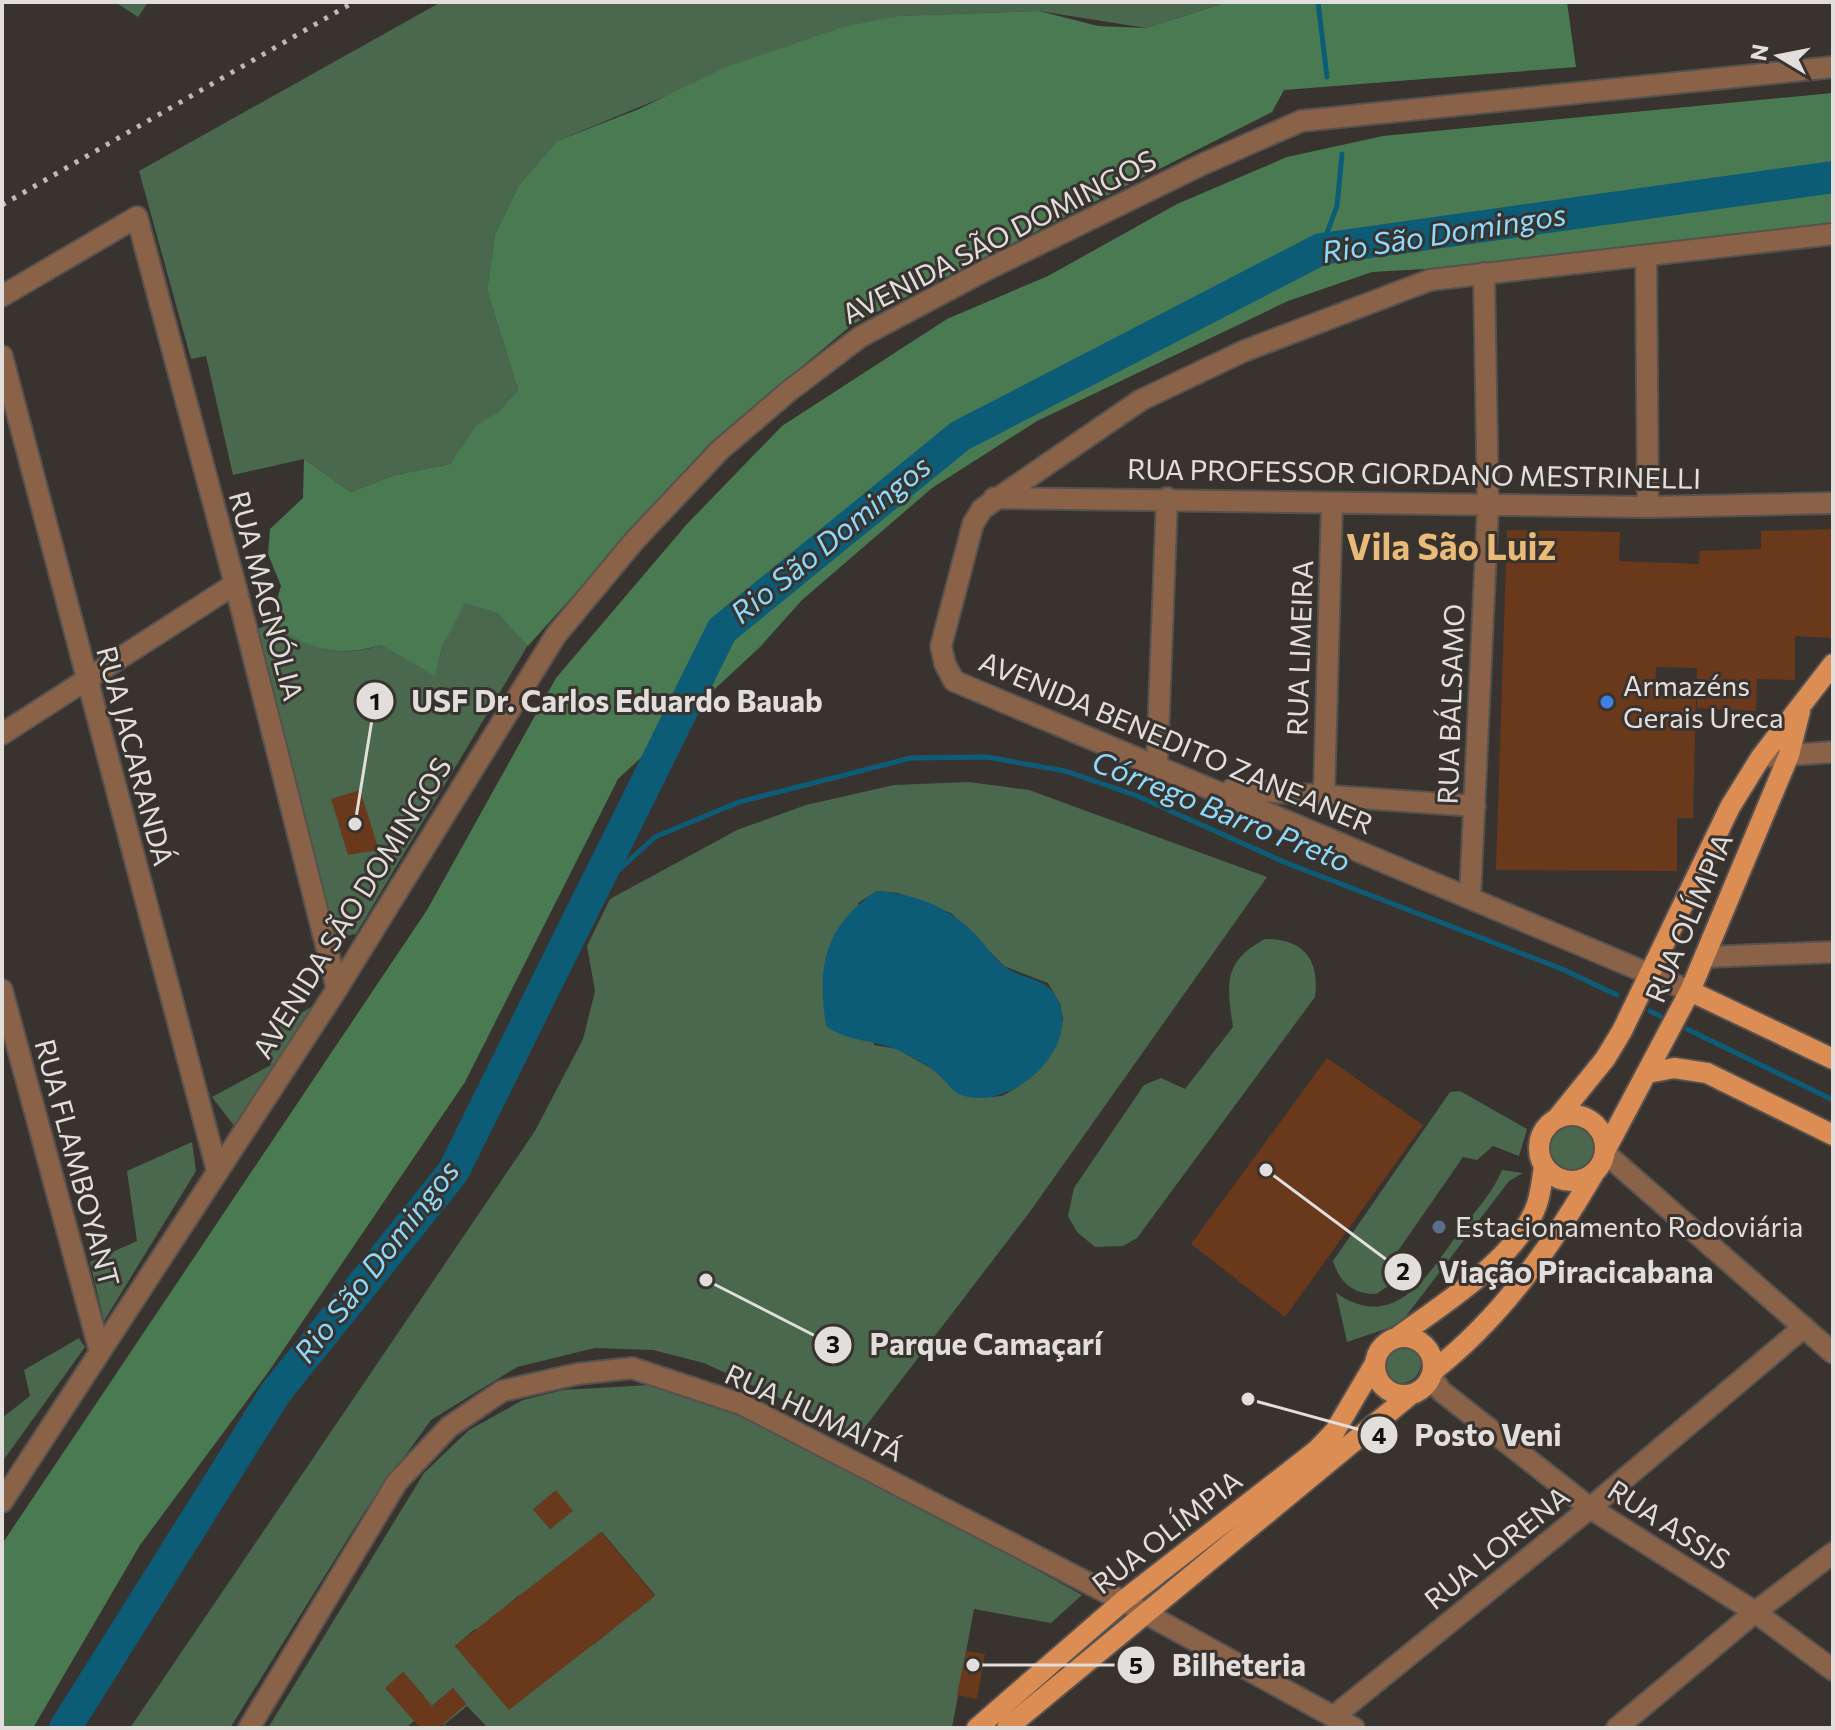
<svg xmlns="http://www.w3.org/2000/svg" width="1835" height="1730" viewBox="0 0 1835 1730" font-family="Commissioner,sans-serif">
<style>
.green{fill:#49684d;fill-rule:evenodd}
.forest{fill:#4a7a52}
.water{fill:#0d5c77}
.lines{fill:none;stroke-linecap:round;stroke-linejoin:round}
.stream{stroke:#0d5c77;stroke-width:5}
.river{stroke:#0d5c77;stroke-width:32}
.building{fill:#6a391b}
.minor-casing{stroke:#57524f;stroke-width:24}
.major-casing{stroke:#57524f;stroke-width:24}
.minor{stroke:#896248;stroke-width:20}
.major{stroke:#dc8d54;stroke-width:20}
.rail{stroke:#bebab8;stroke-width:5;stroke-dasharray:4 8;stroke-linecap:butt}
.shop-dot{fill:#3f7fe0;stroke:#393330;stroke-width:3}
.service-dot{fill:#5c6f8a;stroke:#393330;stroke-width:3}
.labels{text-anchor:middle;stroke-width:6;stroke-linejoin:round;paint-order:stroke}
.street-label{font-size:28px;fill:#e2dedc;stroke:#393330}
.poi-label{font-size:28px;fill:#e2dedc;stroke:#393330;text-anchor:start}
.water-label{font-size:30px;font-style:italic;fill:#8cd9fb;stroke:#393330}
.district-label{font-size:36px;font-weight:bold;fill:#e9ba78;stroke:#393330}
.leader{fill:none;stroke:#e2dedc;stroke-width:3}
.callout-dot{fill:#e2dedc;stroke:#393330;stroke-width:3}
.mark-label{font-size:24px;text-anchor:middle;font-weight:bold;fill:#111}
.callout-label{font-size:30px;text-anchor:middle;font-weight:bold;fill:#e2dedc;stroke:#393330;stroke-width:6;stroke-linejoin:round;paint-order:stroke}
</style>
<rect width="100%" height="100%" fill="#393330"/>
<path class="green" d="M115 2H148L138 17Z
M441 2H1228L1146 28 1039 11 898 16 785 47 557 141 519 185 495 234 487 290 518 390 450 464 395 475 351 492 304 459 233 475 206 356 191 359 139 171Z
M464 602 497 613 528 645 356 934 335 938 255 630 270 624C311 647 334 660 381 645L435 675 442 647Z
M969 782 1029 790 1267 877 1029 1213 859 1435 704 1363 653 1350 595 1348 517 1367 431 1420 365 1511 230 1728H130L535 1131 583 1039 595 991 587 946 610 899 737 830 806 805 894 785ZM877 891 898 893 951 913 1004 966 1048 983 1060 1004 1063 1019 1057 1044 1016 1088 1002 1096 979 1098 958 1093 934 1070 897 1049 874 1045 858 903Z
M1265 939C1303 939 1320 959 1315 997L1137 1238 1123 1246 1095 1247 1077 1232 1068 1216 1074 1188 1144 1085 1161 1078 1185 1089 1233 1027C1227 985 1222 962 1265 939Z
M316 1004 235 1127 212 1097 271 1065 263 1036Z
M1460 1091 1527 1129 1519 1156 1493 1146 1477 1160 1463 1157 1382 1274 1390 1285 1376 1294C1353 1294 1340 1283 1333 1261L1450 1092Z
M1547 1147a24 24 0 1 1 48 0a24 24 0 1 1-48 0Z
M192 1142 196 1171 104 1321 90 1262 137 1241 127 1171Z
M1502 1170 1523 1173 1509 1181 1400 1324 1347 1342 1336 1293C1396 1334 1429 1273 1460 1231 1474 1212 1493 1193 1502 1170Z
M79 1338 85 1347 2 1462V1418L30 1396 24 1370Z
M1381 1363a20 20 0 1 1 40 0a20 20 0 1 1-40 0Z
M650 1385 761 1418 1082 1595 1051 1623 974 1609 952 1728H488L467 1706 445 1724 446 1728 443 1724 466 1704 453 1688 406 1728H268L424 1473 469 1430 523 1400 563 1390ZM533 1509 572 1511 550 1529ZM602 1532 655 1595 635 1612 582 1549ZM540 1582 613 1628V1629L593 1645ZM519 1595 572 1658 499 1612ZM498 1612 551 1675 478 1629ZM475 1629 528 1692 509 1709 455 1646ZM403 1672 424 1696 406 1711 386 1688Z"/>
<path class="forest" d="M1228 2H1567L1576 67 1284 90 1272 112 853 324 710 443 528 646 497 613 465 603 442 647 435 676 381 645C333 659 311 648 270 624L281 586 268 554 270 529 303 498 304 459 351 492 395 475 450 464 477 425 498 412 518 390 487 290 495 234 519 185 557 141 639 109 726 67 843 27 898 16 1039 11 1098 26 1146 28Z
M1833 93V223L1477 266 1372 272 1288 301 1037 421 932 488 802 600 760 647 618 779 465 1082 269 1371 140 1545 33 1728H2V1544L427 910 556 678 687 524 782 426 947 319 1048 276 1177 204 1287 157 1383 136Z"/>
<path class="water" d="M877 891C917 895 946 905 975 934 985 944 993 958 1004 966 1025 982 1051 976 1060 1006 1076 1055 1005 1114 959 1094 951 1090 944 1079 937 1073 927 1064 912 1057 900 1051 875 1039 849 1043 826 1026 817 966 824 926 877 891Z"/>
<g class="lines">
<path class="stream" d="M1318 2 1327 77
M1321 249 1337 206 1342 154
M587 899 655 837 739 802 911 758 987 757 1065 771 1135 795 1284 862 1562 969 1617 995
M1650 1011 1660 1016
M1687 1029 1833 1100"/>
<path class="river" d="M65 1728 276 1392 453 1172 722 630 960 436 1321 249 1833 177"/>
</g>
<path class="building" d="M1833 529V638L1795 636V680L1757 679 1756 711 1697 708V668L1656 667 1655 695 1696 696 1693 818H1677V871L1496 870 1507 530 1620 532 1619 561 1699 564 1700 551 1761 549V531Z
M360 790 379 850 348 855 331 799Z
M1327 1058 1423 1125 1285 1317 1191 1244Z
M556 1490 573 1511 550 1529 533 1509Z
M601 1532 655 1596 509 1710 455 1646Z
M966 1651 985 1654 977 1699 957 1695Z
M403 1672 432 1706 453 1688 466 1704 439 1728H420L385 1688Z"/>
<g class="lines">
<defs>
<path id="minor" d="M1646 256 1648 507
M2 296 137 217 235 584 337 989
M2 356 217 1170
M994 498 1648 507 1833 503
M2 734 235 584
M1761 757 1833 752
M1157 763 1167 498
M1232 789 1475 806
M1324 796 1332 503
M1470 898 1488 506 1484 273
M1705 957 1833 952
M2 990 100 1352
M1690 991 954 681 945 664 941 646 973 524 982 509 1141 400 1244 351 1430 280 1833 234
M1605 1153 1833 1353
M1431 1376 1441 1391 1590 1508 1755 1612 1833 1670
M2 1502 337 989 556 635 635 540 720 450 789 391 860 337 984 271 1203 164 1301 121 1833 67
M1333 1717 1590 1508 1804 1327
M249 1728 397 1482 449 1427 502 1391 577 1374 632 1368 741 1404 1123 1601 1354 1728
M1617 1728 1755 1612 1833 1553"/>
<path id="major" d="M1690 991 1833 1059
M1648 1073 1674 1068 1707 1073 1833 1135
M1539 1148a33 33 0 1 1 66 0a33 33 0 1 1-66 0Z
M1558 1117 1605 1059 1622 1031 1730 807 1761 757 1833 664
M1606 1149 1690 991 1789 755 1800 711
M1399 1336C1443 1304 1520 1256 1537 1204 1541 1192 1542 1179 1544 1167
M1375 1366a29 29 0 1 1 58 0a29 29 0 1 1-58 0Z
M1433 1371C1500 1319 1551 1247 1593 1175
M977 1728 1123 1601 1317 1450 1335 1431 1374 1365
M1007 1728 1410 1395"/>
</defs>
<use href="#minor" class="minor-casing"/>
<use href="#major" class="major-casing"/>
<use href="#minor" class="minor"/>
<use href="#major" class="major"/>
<path class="rail" d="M2 205 354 2"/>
</g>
<circle class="shop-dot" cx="1607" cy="702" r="8"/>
<circle class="service-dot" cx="1439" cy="1227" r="8"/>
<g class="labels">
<g class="street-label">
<text transform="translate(999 237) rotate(-27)" y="10">AVENIDA SÃO DOMINGOS</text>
<text transform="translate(1414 474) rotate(1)" y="10">RUA PROFESSOR GIORDANO MESTRINELLI</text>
<text transform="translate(266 596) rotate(75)" y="10">RUA MAGNÓLIA</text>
<text transform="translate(1300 648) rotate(-88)" y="10">RUA LIMEIRA</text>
<text transform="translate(1451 704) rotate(-88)" y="10">RUA BÁLSAMO</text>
<text transform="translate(1176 743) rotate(23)" y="10">AVENIDA BENEDITO ZANEANER</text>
<text transform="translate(135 756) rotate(75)" y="10">RUA JACARANDÁ</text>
<text transform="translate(352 908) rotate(-58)" y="10">AVENIDA SÃO DOMINGOS</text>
<text transform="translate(1689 918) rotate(-67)" y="10">RUA OLÍMPIA</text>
<text transform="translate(77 1163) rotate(75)" y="10">RUA FLAMBOYANT</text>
<text transform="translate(814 1413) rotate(25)" y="10">RUA HUMAITÁ</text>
<text transform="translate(1669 1525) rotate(33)" y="10">RUA ASSIS</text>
<text transform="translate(1167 1532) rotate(-38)" y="10">RUA OLÍMPIA</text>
<text transform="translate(1497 1548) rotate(-39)" y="10">RUA LORENA</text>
</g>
<g class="poi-label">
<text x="1623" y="696">Armazéns<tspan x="1623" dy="32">Gerais Ureca</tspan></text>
<text x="1455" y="1237">Estacionamento Rodoviária</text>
</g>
<g class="water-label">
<text transform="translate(1444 234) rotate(-9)" y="10">Rio São Domingos</text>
<text transform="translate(831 540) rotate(-39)" y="10">Rio São Domingos</text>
<text transform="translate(1221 812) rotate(22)" y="10">Córrego Barro Preto</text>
<text transform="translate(377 1262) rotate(-52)" y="10">Rio São Domingos</text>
</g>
<g class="district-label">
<text x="1451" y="560">Vila São Luiz</text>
</g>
</g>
<path class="leader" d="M355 824L375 701M1266 1170L1403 1272M706 1280L833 1345M1248 1399L1379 1435M973 1665L1136 1665"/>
<g class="callout-dot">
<circle cx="355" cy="824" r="8"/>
<circle cx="1266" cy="1170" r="8"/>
<circle cx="706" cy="1280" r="8"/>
<circle cx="1248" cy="1399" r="8"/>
<circle cx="973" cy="1665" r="8"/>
<circle cx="375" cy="701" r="20"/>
<circle cx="1403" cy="1272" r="20"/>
<circle cx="833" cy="1345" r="20"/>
<circle cx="1379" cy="1435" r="20"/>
<circle cx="1136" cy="1665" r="20"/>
</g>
<g class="mark-label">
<text x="375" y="710">1</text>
<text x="1403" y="1280">2</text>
<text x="833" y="1353">3</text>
<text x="1379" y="1444">4</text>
<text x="1136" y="1674">5</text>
</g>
<g class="callout-label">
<text x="617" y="712">USF Dr. Carlos Eduardo Bauab</text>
<text x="1576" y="1283">Viação Piracicabana</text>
<text x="986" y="1355">Parque Camaçarí</text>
<text x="1488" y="1446">Posto Veni</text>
<text x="1239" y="1676">Bilheteria</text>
</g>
<rect width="1835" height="1730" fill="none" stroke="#e2dedc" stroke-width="8"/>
<g transform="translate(1779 56) rotate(280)" stroke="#393330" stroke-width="6" paint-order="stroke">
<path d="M0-6L14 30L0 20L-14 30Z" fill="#e2dedc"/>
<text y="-12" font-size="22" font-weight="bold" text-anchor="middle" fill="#e2dedc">N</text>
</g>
</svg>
